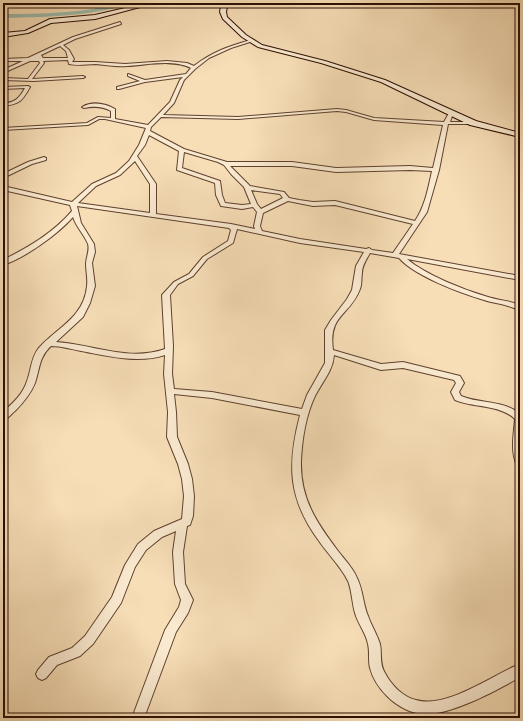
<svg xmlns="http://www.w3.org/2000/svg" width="523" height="721" viewBox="0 0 523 721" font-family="Alegreya,serif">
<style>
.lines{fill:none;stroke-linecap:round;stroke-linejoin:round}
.river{fill:#9dbcac;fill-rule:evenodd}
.street-casing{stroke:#5e412f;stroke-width:2}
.secondary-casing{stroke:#2b0d02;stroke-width:2}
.street{fill:#faead0;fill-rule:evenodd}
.secondary{fill:#faead0;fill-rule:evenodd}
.rail-casing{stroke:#2b0d02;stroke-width:1.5}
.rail{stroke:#faead0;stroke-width:1;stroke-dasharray:2.5;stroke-linecap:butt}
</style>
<rect width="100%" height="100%" fill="#f7deb7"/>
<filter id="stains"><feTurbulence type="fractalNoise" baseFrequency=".005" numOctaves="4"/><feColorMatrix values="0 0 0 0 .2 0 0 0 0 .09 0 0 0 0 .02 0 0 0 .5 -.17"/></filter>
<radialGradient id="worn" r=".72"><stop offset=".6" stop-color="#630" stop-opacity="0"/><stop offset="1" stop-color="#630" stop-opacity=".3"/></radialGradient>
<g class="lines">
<path class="river" d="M121 3H129C123 7 113 8 106 10 72 17 37 17 3 18V14C43 14 83 13 121 3Z
M260 3H310L308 4 269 6Z
M333 3H365L363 4H335Z
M461 3H506L504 4H463Z"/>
<defs>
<path id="street" d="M120 22 121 24 75 39 63 45 69 50 74 59 72 62H95L125 64 167 61 187 63 194 66C212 52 229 46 251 40L253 41 231 48 209 58 195 69 184 80 174 103 163 115 238 117 337 109 346 110 374 118 444 122 449 113 451 112 453 113 450 122H473L475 123 473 124H448L439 170 427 212 399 254 520 276V280L407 259C426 275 464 290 488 297 498 300 509 301 518 304L520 305V310C516 309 512 307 508 306 500 303 492 303 484 300 460 293 415 276 399 258L370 253C366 260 362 266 362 273 361 279 362 284 360 289 350 316 328 314 333 350L381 364 403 362 460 376 464 383 459 392 461 396C480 404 504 400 520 414V466L517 465C510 452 514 433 515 419 499 404 474 408 455 400L451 392 456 383 454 380 403 368 381 370 334 355C333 371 322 382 315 396 306 415 302 439 301 461 300 498 316 522 338 551 344 559 353 568 357 578 363 590 363 604 368 616 371 625 377 634 380 644 382 653 379 664 385 673 391 685 403 697 416 700 447 709 492 675 520 664V677C498 690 451 715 425 714 411 714 397 706 387 696 379 688 373 679 370 668 368 660 370 652 368 644 366 633 358 624 355 613 352 603 352 591 348 581 341 567 328 554 319 541 288 499 287 465 300 415L212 398 174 394 176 412 177 437 188 464 192 479 194 496 193 516 190 525 187 526 183 552 185 584 193 600 188 613 176 632 144 718H132L165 630 179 607 181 600 175 584 173 552 176 531 162 537 146 550 135 567 121 603 93 644 80 656 57 665 46 678 42 680 38 678 36 674 38 670 49 657 72 648 85 636 112 597 125 565 138 544 154 531 182 519 184 496 182 479 178 464 167 437 168 412 164 374 165 355C138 364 108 356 81 351 71 349 61 346 51 346 39 357 40 368 35 383 31 393 23 403 15 411 11 414 8 419 3 420V412C13 403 23 394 27 381 31 371 31 358 38 349 56 328 84 318 87 286 88 279 86 271 86 264 86 257 90 251 88 244 84 234 76 227 73 217 58 234 25 258 3 265V260C29 247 53 233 72 211L70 205 3 190V186L72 202 92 184 116 173 129 161 139 145 146 128 105 119H99L88 125 3 130V128L87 123 98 117 111 118V111C102 106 94 106 84 108L82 107C92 101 105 103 115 109V119L148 125 170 102 180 80 183 77 145 82 119 89H117V87L140 81 128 76V74L145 80 186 74 191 68C172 59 148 65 127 66 117 67 107 65 96 64 87 64 78 66 69 64L68 60 43 61 44 63 32 79 83 76 85 77 83 78 34 81 3 80V78L28 79 40 63 39 61H30L3 73V70L23 61H3V59L28 58 73 37ZM60 46 66 51 68 58H43L41 55ZM337 111 346 112 374 120 443 125 433 168 410 166 336 168 292 162H227L184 149 150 131 151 127 161 117 238 119ZM149 135 179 151 177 170 215 183 216 195 221 206 242 209 253 207 257 212 254 226 255 229 231 224 156 214V184L137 156 145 145ZM184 152 218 162 224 165 231 174 244 187 251 204 242 205 225 203 222 195 220 181 182 168ZM135 161 150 184V213L78 203 96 186 120 175ZM230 166H292L336 172 410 170 432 171C428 189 425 206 415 221L335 201 313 202 299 200 289 198 284 192 250 186ZM251 190 280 194 283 198 261 209 257 204ZM288 201 313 206 335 205 413 224 393 253 372 250 369 248 366 249 300 239 262 231 260 226 263 213ZM77 206 229 228 231 230 228 241 203 257 189 274 174 282 162 295 165 349C128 362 92 344 56 342L83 317 90 303 95 286 92 263 95 252 94 244 81 223ZM237 229 300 243 364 252 356 266 352 290 347 299 331 320 325 330V363L307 395 302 409 212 392 174 389 172 374 173 346 170 295 178 284 193 276 207 259 233 243Z
M28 86 30 87C22 101 20 104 3 106V104C15 102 19 99 25 88L3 89V87Z
M44 157 46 158V160L32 164 3 178V174L28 162Z"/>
<path id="secondary" d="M147 3H155L95 19 51 23 28 33 3 37V33L25 31 50 19 95 15Z
M220 3H224L227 6 226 12 227 17 246 35 262 45 325 61 385 80 476 121 520 133V137L470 125 381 82 321 63 258 47 242 37 223 19 220 12 221 6Z"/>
</defs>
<use href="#street" class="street-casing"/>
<use href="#secondary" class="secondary-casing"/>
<use href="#street" class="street"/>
<use href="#secondary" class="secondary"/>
<defs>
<path id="rail" d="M3 5 54 3"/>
</defs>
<use href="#rail" class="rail-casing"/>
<use href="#rail" class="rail"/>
</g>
<rect width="523" height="721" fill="none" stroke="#f7deb7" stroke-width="16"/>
<rect x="4" y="4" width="515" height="713" fill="none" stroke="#2b0d02" stroke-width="2"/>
<rect x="8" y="8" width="507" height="705" fill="none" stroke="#2b0d02"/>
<rect width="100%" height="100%" filter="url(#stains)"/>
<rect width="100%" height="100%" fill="url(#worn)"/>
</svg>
